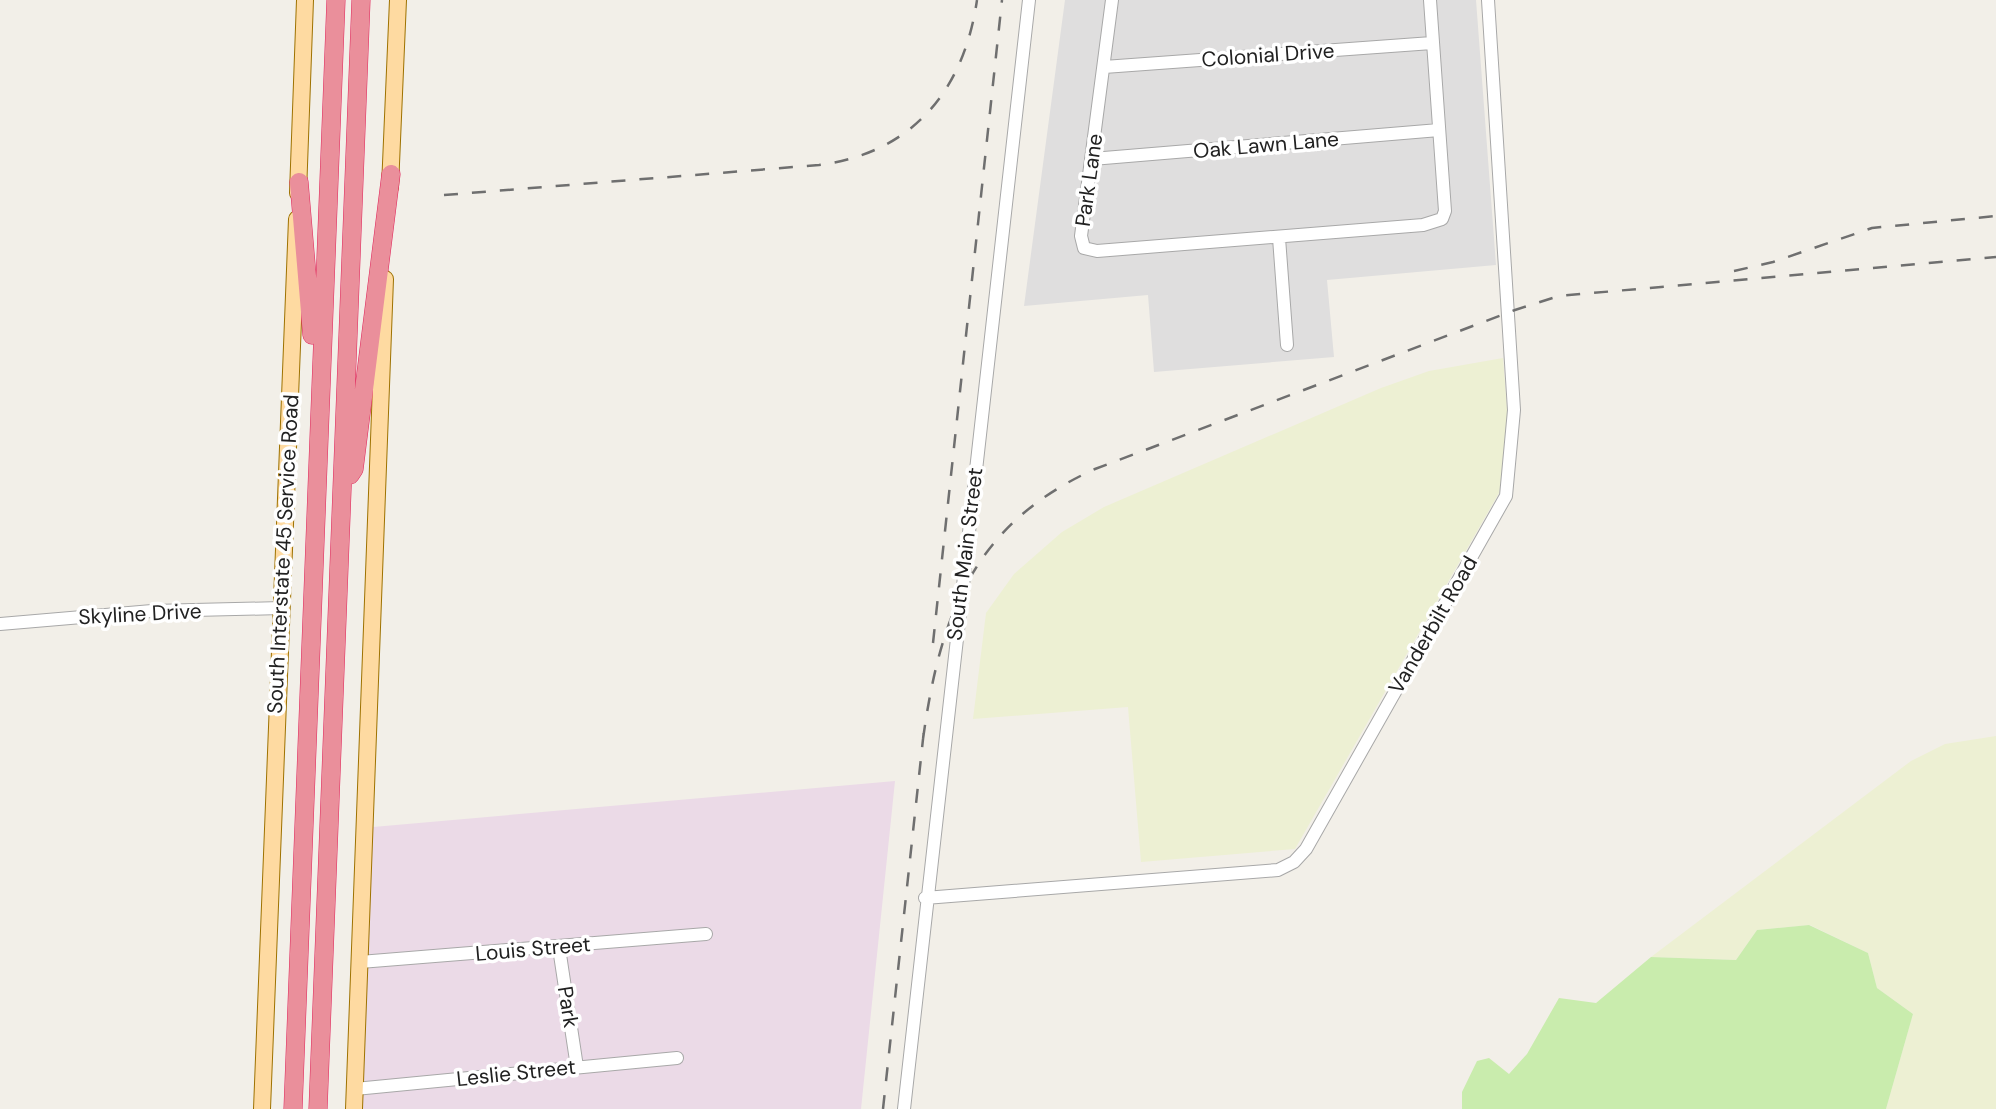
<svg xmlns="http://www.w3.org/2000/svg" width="1996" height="1109" viewBox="0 0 1996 1109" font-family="'DM Sans',sans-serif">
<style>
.residential{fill:#dfdede}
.industrial{fill:#ebdae7}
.farmland{fill:#edf0d3}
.grass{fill:#c9ecad}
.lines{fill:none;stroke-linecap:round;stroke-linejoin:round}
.minor-casing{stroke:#a8a8a8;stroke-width:14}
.major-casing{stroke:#9e7200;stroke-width:18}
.highway-casing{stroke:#e0255b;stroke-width:19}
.minor{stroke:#fff;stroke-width:12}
.major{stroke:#fedaa1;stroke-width:16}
.highway{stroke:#ea8f9b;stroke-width:18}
.rail{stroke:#6f6f6f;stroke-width:2.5;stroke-dasharray:14 14;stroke-linecap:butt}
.labels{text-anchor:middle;stroke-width:7;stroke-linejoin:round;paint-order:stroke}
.street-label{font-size:21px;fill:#212121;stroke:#fff}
</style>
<rect width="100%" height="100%" fill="#f2efe8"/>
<path class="residential" d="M1065 0H1476L1496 265 1327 280 1334 357 1154 372 1148 295 1024 306Z"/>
<path class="industrial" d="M895 781 861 1109H362L373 827Z"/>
<path class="farmland" d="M1503 358 1510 446 1499 493 1295 849 1141 862 1128 707 973 719 986 613 1014 574 1062 532 1104 507 1381 388 1429 371Z
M1996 736V1109H1886L1913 1014 1877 988 1868 953 1810 925 1757 930 1736 960 1651 957 1911 761 1945 744Z"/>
<path class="grass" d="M1809 925 1868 953 1877 988 1913 1014 1886 1109H1462V1092L1477 1061 1489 1058 1509 1074 1527 1054 1559 998 1596 1003 1651 957 1736 960 1757 930Z"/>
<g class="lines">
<defs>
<path id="minor" d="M1112 0 1081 236 1084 248 1097 251 1423 225 1442 219 1445 211 1430 0
M1104 67 1432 43
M1092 159 1439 130
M1279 238 1287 345
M0 624 152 611 281 608
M925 898 1278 870 1294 862 1306 849 1506 496 1514 410 1488 0
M559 948 577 1067
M360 962 706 934
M355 1089 677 1058
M904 1109 1029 0"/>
<path id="major" d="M390 187 398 0
M298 193 305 0
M262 1109 297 219
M354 1109 385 279"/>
<path id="highway" d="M299 182 312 335
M350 475 354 469 391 174
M293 1109 336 0
M318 1109 361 0"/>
</defs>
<use href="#minor" class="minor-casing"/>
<use href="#major" class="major-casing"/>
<use href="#highway" class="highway-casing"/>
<use href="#minor" class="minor"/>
<use href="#major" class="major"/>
<use href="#highway" class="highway"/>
<path class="rail" d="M444 195 819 165C913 153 964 90 977 0
M1734 271 1773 262 1872 228 1996 216
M933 643 1002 0
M923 739C940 616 973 524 1095 469L1515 310 1559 296 1996 257
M883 1109 924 730"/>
</g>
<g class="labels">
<g class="street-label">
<text transform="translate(1268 55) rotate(-4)" y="7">Colonial Drive</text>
<text transform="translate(1266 145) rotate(-5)" y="7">Oak Lawn Lane</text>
<text transform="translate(1089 180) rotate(-82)" y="7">Park Lane</text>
<text transform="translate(283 554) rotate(-87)" y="7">South Interstate 45 Service Road</text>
<text transform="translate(965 554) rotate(-83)" y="7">South Main Street</text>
<text transform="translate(140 614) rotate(-3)" y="7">Skyline Drive</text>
<text transform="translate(1433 625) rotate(-60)" y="7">Vanderbilt Road</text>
<text transform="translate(533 949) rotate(-5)" y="7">Louis Street</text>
<text transform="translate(568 1007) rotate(81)" y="7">Park</text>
<text transform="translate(516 1073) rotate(-6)" y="7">Leslie Street</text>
</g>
</g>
</svg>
